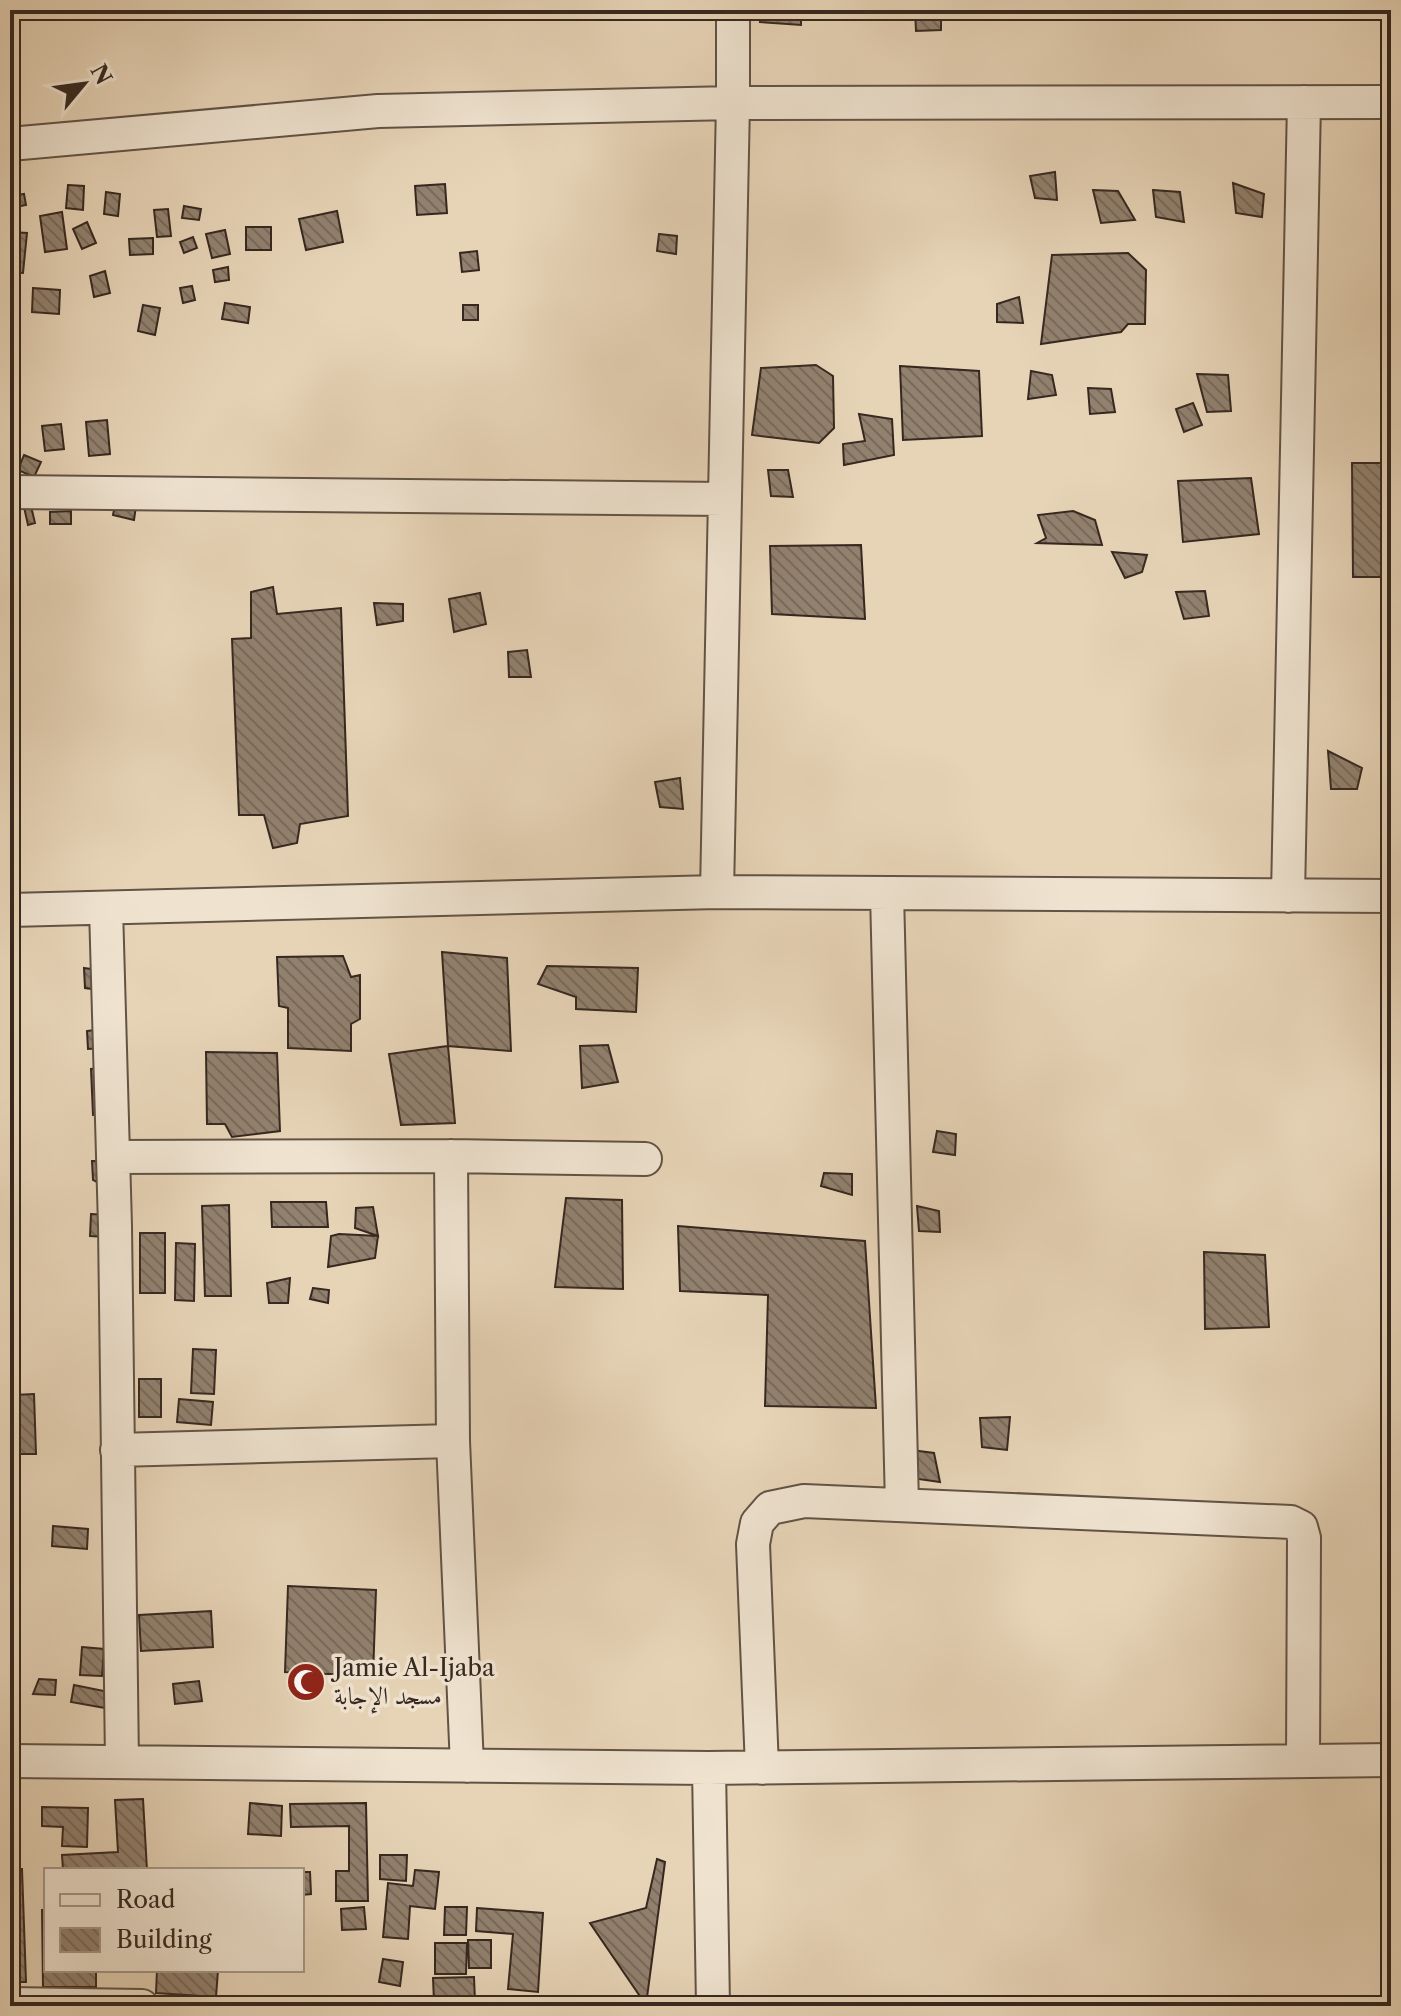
<svg xmlns="http://www.w3.org/2000/svg" width="1401" height="2016" viewBox="0 0 1401 2016" font-family="'Libre Caslon Text',Amiri,serif">
<style>
.building{fill:url(#building-back-hatch);stroke:#362820;stroke-width:2}
.lines{fill:none;stroke-linecap:round;stroke-linejoin:round}
.minor-casing{stroke:#625346;stroke-width:36}
.minor{stroke:#efe3d0;stroke-width:32}
.labels{text-anchor:middle;stroke-width:7;stroke-linejoin:round;paint-order:stroke}
.poi-label{font-size:24px;fill:#362820;stroke:#efe3d0;text-anchor:start}
</style>
<defs>
<pattern id="building-back-hatch" width="6" height="6" patternUnits="userSpaceOnUse" patternTransform="scale(2)"><rect width="6" height="6" fill="#92816f"/><path d="M-1 5l2 2M0 0l6 6M5-1l2 2" fill="none" stroke="#786a5b"/></pattern>
</defs>
<rect width="100%" height="100%" fill="#e7d4b7"/>
<filter id="stains"><feTurbulence type="fractalNoise" baseFrequency=".0025" numOctaves="4"/><feColorMatrix values="0 0 0 0 .2 0 0 0 0 .09 0 0 0 0 .02 0 0 0 .5 -.17"/></filter>
<radialGradient id="worn" r=".72"><stop offset=".6" stop-color="#630" stop-opacity="0"/><stop offset="1" stop-color="#630" stop-opacity=".3"/></radialGradient>
<path class="building" d="M761 10H801V25L760 22Z
M915 10H941V30L916 31Z
M1213 10H1246L1215 17Z
M1055 172 1057 200 1035 198 1030 176Z
M1233 183 1264 194 1262 217 1236 213Z
M445 184 447 213 417 215 415 186Z
M68 185 84 186 83 210 66 208Z
M1093 190 1118 191 1135 220 1101 223Z
M1153 190 1180 192 1184 222 1156 217Z
M106 192 120 194 118 216 104 214Z
M24 194 26 205 10 208V196Z
M184 206 201 209 199 220 182 218Z
M168 209 171 236 157 237 154 210Z
M337 211 343 242 306 250 299 219Z
M62 212 67 249 45 252 40 216Z
M87 222 96 243 82 249 73 229Z
M246 227H271V250H246Z
M225 230 230 254 212 258 206 234Z
M10 232 27 233 23 273 10 272Z
M659 234 677 236 676 254 657 251Z
M193 237 197 248 184 253 180 242Z
M153 238V254L130 255 129 239Z
M477 251 479 270 462 272 460 253Z
M1128 253 1146 270 1145 324H1128L1121 332 1041 344 1052 255Z
M228 267 229 280 215 282 213 270Z
M105 271 110 293 94 297 90 276Z
M192 286 195 300 183 303 180 288Z
M33 288 60 290 59 314 32 312Z
M1019 297 1023 323 997 322V304Z
M225 303 250 307 248 323 222 319Z
M143 305 160 308 155 335 138 331Z
M463 305H478V320H463Z
M816 365 833 376 834 428 819 443 752 435 761 368Z
M900 366 979 371 982 436 903 440Z
M1031 371 1052 375 1056 395 1028 399Z
M1197 374 1228 375 1231 411 1207 412Z
M1088 388 1111 389 1115 412 1090 414Z
M1193 403 1202 425 1184 432 1176 409Z
M859 414 892 419 894 455 844 465 843 444 865 441Z
M107 420 110 454 89 456 86 422Z
M61 424 64 449 45 451 42 426Z
M24 455 41 462 34 477 18 470Z
M1352 463H1391V577H1353Z
M768 470H788L793 497 771 496Z
M1251 478 1259 534 1183 542 1178 481Z
M118 489 138 492 134 520 113 515Z
M31 506 35 523 28 525 24 507Z
M71 511V524H50V512Z
M1073 511 1095 520 1102 545 1037 543 1046 538 1038 515Z
M861 545 865 619 772 614 770 546Z
M1112 552 1147 555 1142 572 1125 578Z
M273 587 277 614 341 608 348 816 300 824 297 843 273 848 264 815H239L232 639 251 638V592Z
M1205 591 1209 616 1184 619 1176 592Z
M480 593 486 624 454 632 449 599Z
M374 603 403 604V621L377 625Z
M527 650 531 677H509L508 652Z
M1328 751 1362 768 1357 789H1331Z
M680 778 683 809 660 807 655 782Z
M442 952 507 958 511 1051 448 1046Z
M343 956 351 977 360 975V1019L351 1024V1051L288 1048V1008L279 1006 277 957Z
M547 966 638 968 636 1012 576 1009V997L538 984Z
M84 968 98 970 100 990 85 988Z
M101 1029 102 1048 88 1049 87 1031Z
M608 1045 618 1082 582 1088 580 1046Z
M448 1046 455 1123 401 1125 389 1054Z
M206 1052 277 1053 280 1131 232 1137 225 1124H207Z
M103 1068 105 1114 93 1115 91 1069Z
M937 1131 956 1134 955 1155 933 1152Z
M92 1161H106L104 1186 93 1180Z
M824 1173 852 1174V1195L821 1186Z
M566 1198 622 1200 623 1289 555 1287Z
M271 1202H326L328 1227H272Z
M229 1205 231 1296H205L202 1206Z
M917 1206 939 1211 940 1232 919 1231Z
M373 1207 378 1236 355 1228 356 1208Z
M91 1214 107 1215 106 1237 90 1236Z
M678 1226 865 1241 876 1408 765 1406 768 1295 680 1291Z
M140 1233H165V1293H140Z
M339 1234 378 1236 375 1258 328 1267 331 1236Z
M176 1243 195 1244 194 1301 175 1300Z
M1204 1252 1265 1255 1269 1327 1205 1329Z
M290 1278 288 1303H269L267 1283Z
M313 1288 329 1290 328 1303 310 1299Z
M193 1349 216 1350 214 1394 191 1393Z
M139 1379H161V1417H139Z
M34 1394 36 1454H15L13 1395Z
M179 1399 213 1402 211 1425 177 1422Z
M1010 1417 1007 1450 982 1447 980 1418Z
M911 1450 934 1453 940 1482 911 1478Z
M53 1526 88 1529 87 1549 52 1546Z
M288 1586 376 1590 373 1676 285 1672Z
M211 1611 213 1647 141 1651 139 1615Z
M82 1647 104 1649 102 1676 80 1675Z
M39 1679 56 1680 55 1695 33 1694Z
M199 1681 202 1701 175 1704 173 1684Z
M74 1685 104 1691 105 1708 71 1702Z
M143 1799 147 1870H63L62 1855 118 1852 115 1800Z
M250 1803 282 1806 281 1836 248 1834Z
M366 1803 368 1901H336V1871H349V1826L291 1827 290 1804Z
M42 1807 88 1808 87 1847 62 1846 63 1827 42 1826Z
M380 1855H407L406 1881 380 1879Z
M657 1859 665 1862 646 2005 590 1923 646 1908Z
M10 1869H22L26 1982H10Z
M415 1870 439 1872 435 1909 410 1906 408 1939 383 1937 388 1883 413 1886Z
M302 1872H310L311 1894 302 1895Z
M364 1907 366 1929 342 1930 341 1909Z
M445 1907H467L466 1935H444Z
M477 1908 543 1913 538 1992 508 1989 513 1934 476 1931Z
M42 1910H46V1970H96V1987H43Z
M468 1940H491V1968H469Z
M435 1943H467L466 1974H435Z
M383 1959 403 1962 400 1986 379 1982Z
M157 1970H218L216 1997 156 1993Z
M474 1977 475 2001 434 2002 433 1978Z"/>
<g class="lines">
<defs>
<path id="minor" d="M10 144 378 111 733 103 1391 102
M10 492 725 499
M717 892 733 103V10
M887 893 902 1505
M1288 896 1304 102
M106 908 115 1226 122 1762
M10 910 717 892 1391 896
M451 1156 453 1441 467 1766
M113 1157 451 1156 645 1159
M117 1450 453 1441
M10 1761 709 1768 1391 1760
M709 1768 713 2006
M762 1768 753 1544 757 1523 770 1508 804 1501 1291 1522 1301 1527 1304 1538 1303 1761
M10 2004 142 2006"/>
</defs>
<use href="#minor" class="minor-casing"/>
<use href="#minor" class="minor"/>
</g>
<defs>
<symbol id="mosque-disc" viewBox="-11 -11 22 22"><circle r="9.5" fill="#8f2418" stroke="#efe3d0"/><path d="M3.5-4.9A6 6 0 1 0 3.5 4.9A5 5 0 1 1 3.5-4.9Z" fill="#fff"/></symbol>
</defs>
<g fill-rule="evenodd">
<use href="#mosque-disc" x="284" y="1660" width="44" height="44"/>
</g>
<g class="labels">
<g class="poi-label">
<text x="334" y="1676">Jamie Al-Ijaba<tspan x="334" dy="28">مسجد الإجابة</tspan></text>
</g>
</g>
<rect width="1401" height="2016" fill="none" stroke="#e7d4b7" stroke-width="40"/>
<rect x="12" y="12" width="1377" height="1992" fill="none" stroke="#362820" stroke-width="4"/>
<rect x="20" y="20" width="1361" height="1976" fill="none" stroke="#362820" stroke-width="2"/>
<rect x="44" y="1868" width="260" height="104" fill="#efe3d0" stroke="#a5988a" stroke-width="2"/>
<rect x="60" y="1894" width="40" height="12" fill="#efe3d0" stroke="#a5988a" stroke-width="2"/>
<text x="116" y="1908" font-size="24" fill="#362820">Road</text>
<rect x="60" y="1928" width="40" height="24" fill="url(#building-back-hatch)" stroke="#a5988a" stroke-width="2"/>
<text x="116" y="1948" font-size="24" fill="#362820">Building</text>
<g transform="translate(84 84) rotate(61)" stroke="#efe3d0" stroke-width="6" paint-order="stroke">
<path d="M0-6L14 30L0 20L-14 30Z" fill="#362820"/>
<text y="-12" font-size="22" font-weight="bold" text-anchor="middle" fill="#362820">N</text>
</g>
<rect width="100%" height="100%" filter="url(#stains)"/>
<rect width="100%" height="100%" fill="url(#worn)"/>
</svg>
